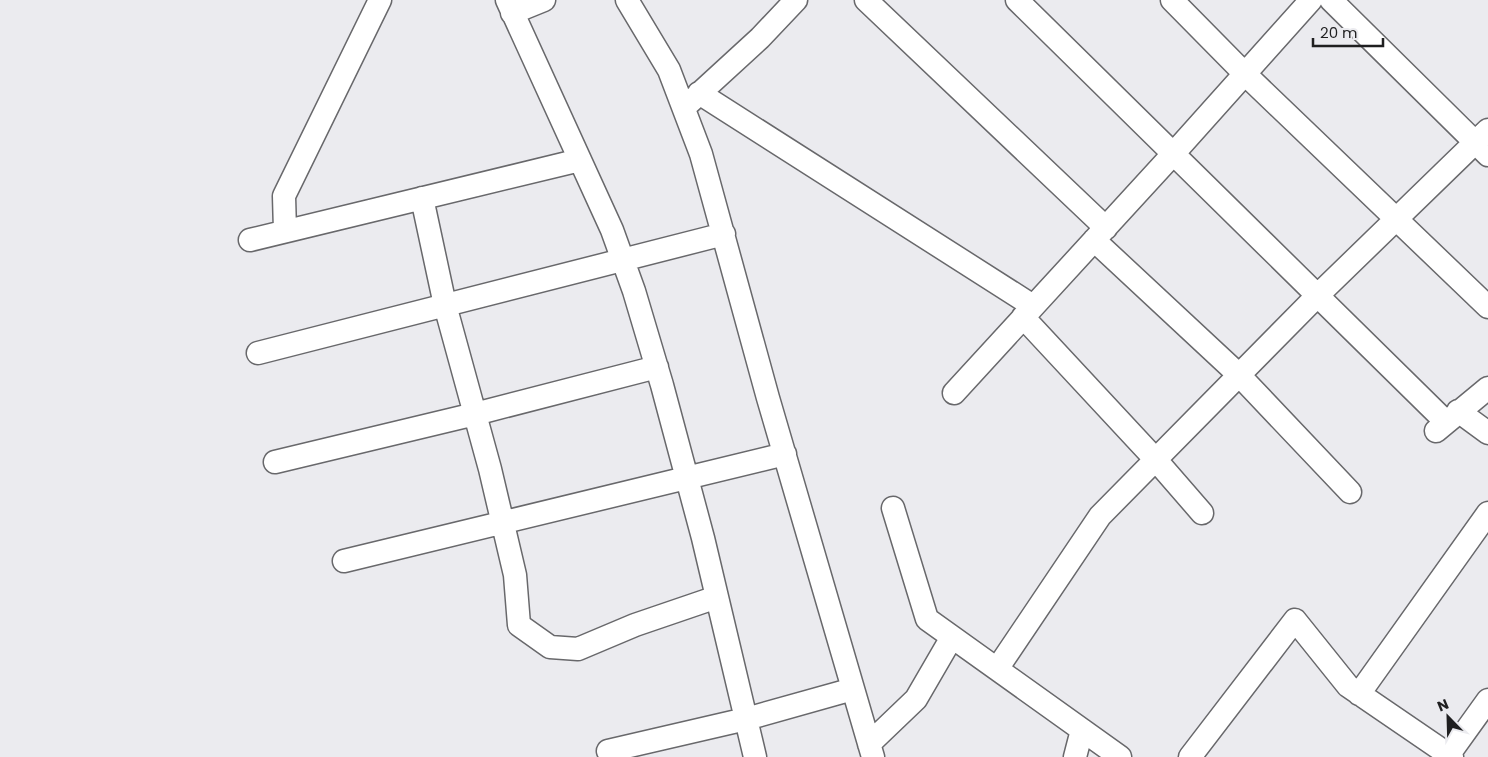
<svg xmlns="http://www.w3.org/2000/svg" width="1488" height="757" viewBox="0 0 1488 757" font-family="Poppins,sans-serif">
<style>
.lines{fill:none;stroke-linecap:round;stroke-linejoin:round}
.street-casing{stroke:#68686b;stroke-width:25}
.street{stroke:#fff;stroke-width:22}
</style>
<rect width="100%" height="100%" fill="#ebebef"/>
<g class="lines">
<defs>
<path id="street" d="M507 0 612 230 634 291 662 385 703 538 755 757
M627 0 669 70 701 154 768 398 873 757
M866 0 1106 228
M1017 0 1446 422
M1172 0 1245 74 1488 307
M1331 0 1488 155
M512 13 544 0
M699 93 1033 306
M688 104 760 38 796 0
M422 198 445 305 490 469 515 575 519 625 550 647 578 649 635 625 717 597
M285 231 284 196 380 0
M250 240 580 160
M1094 240 1239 375 1350 492
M1023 317 1156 460 1202 513
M258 353 724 234
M954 393 1174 153 1311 0
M1458 411 1488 433
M1436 431 1488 388
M275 462 475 414 657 367
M893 508 927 619 1120 757
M344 561 785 454
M997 669 1100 516 1318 295 1488 130
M1359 694 1488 513
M869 744 916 699 952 637
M608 751 746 719 853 689
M1075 757 1082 730
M1190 757 1295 620 1348 686 1452 757
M1447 757 1488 700"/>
</defs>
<use href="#street" class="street-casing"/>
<use href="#street" class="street"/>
</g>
<g transform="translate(1448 717) rotate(337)" stroke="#ebebef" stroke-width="4" paint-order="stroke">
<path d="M0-4L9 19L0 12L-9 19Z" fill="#1f1f20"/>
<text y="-8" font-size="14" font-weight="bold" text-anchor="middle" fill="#1f1f20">N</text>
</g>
<path d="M1313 38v8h70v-8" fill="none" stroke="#1f1f20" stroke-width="2.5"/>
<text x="1320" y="38" font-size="15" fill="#1f1f20" stroke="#ebebef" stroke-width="4" paint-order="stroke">20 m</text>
</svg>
